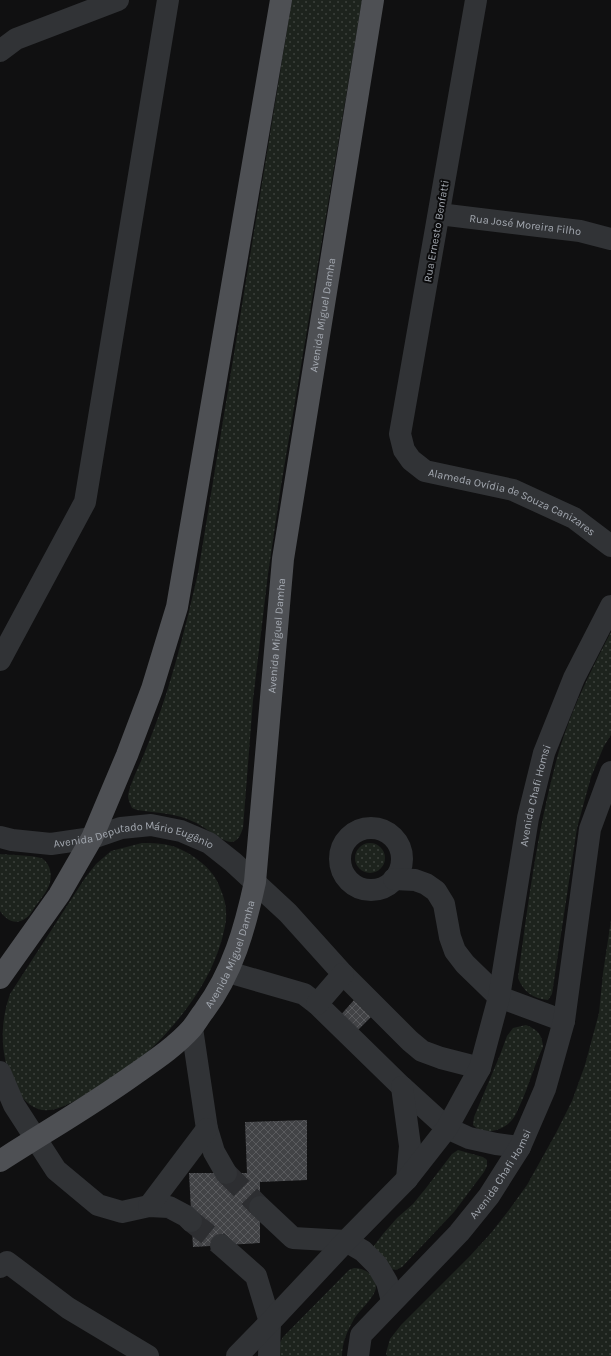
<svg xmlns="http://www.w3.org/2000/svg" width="611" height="1356" viewBox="0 0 611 1356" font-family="Karla,sans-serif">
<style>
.grass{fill:url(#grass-dots)}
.building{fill:url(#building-cross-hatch)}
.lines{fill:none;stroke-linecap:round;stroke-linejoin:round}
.minor-tunnel{stroke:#2d2e31;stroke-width:22;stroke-dasharray:22 11;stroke-linecap:butt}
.minor{stroke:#313336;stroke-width:22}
.major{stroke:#4e5054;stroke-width:22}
.labels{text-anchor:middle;stroke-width:4;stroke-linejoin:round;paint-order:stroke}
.street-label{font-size:11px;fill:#a3a8b0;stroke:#0b0b0c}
</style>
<defs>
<pattern id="grass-dots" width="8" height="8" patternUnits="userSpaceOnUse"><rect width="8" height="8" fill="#1d231d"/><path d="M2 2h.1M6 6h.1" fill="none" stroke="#3b403b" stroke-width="1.8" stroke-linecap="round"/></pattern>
<pattern id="building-cross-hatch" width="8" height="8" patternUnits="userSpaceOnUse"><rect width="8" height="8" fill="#424346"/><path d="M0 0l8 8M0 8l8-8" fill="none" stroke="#5a5b5e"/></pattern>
</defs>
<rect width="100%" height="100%" fill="#101011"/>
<path class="grass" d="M292 0H362L281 486 268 574 253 700 243 828C241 833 239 841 232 842 223 843 204 826 194 822 176 813 157 813 137 810L132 808C131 805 128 800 128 796 129 786 140 764 144 754 169 695 184 634 198 573Z
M611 632V735L604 746 591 777 577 828 552 994 548 1000C533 999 523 991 518 978 528 902 538 825 559 751 571 710 591 670 611 632Z
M142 843C152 843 162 843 172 846 189 851 211 867 218 883 222 893 226 901 226 912 227 921 224 930 222 939 211 979 186 1013 157 1043 139 1062 116 1075 94 1089 80 1098 56 1115 38 1109 25 1104 18 1093 12 1081 0 1053 0 1023 10 994L85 878 96 864 111 851Z
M355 858a15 15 0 1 1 30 0a15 15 0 1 1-30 0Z
M0 854C9 855 37 855 43 859 47 862 49 866 50 870 53 884 46 892 38 903 34 907 31 915 26 918 16 926 6 920 0 911Z
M611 920V1356H387L386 1353 390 1339 401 1325 470 1256 491 1233 509 1210 527 1185 556 1133 572 1101 585 1065 599 1013 603 973Z
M526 1025C538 1030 542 1034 543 1047 534 1065 529 1086 520 1105 517 1111 515 1118 509 1123 505 1127 498 1130 492 1131 484 1133 479 1131 473 1125L474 1117 500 1055 507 1036 513 1028Z
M458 1150 483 1157 487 1160V1166L484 1172 454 1212 402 1267 396 1270 391 1269 373 1247 383 1234 397 1218 413 1204 426 1188 452 1154Z
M354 1268C361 1268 366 1270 371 1275 388 1290 359 1308 353 1321 347 1331 342 1344 342 1356H276L278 1346 283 1337 349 1270Z"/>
<path class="building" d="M354 1000 371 1017 355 1033 338 1018Z
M307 1120V1180L260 1182V1243L193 1247 189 1173H247L245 1122Z"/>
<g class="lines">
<path class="minor-tunnel" d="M226 1173 260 1207
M191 1221 221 1245"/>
<g class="minor">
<path id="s1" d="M476 0 400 434 404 450 411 460 425 471 513 490 574 518 611 546"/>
<path d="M0 51 16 39 118 0"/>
<path id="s2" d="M439 214 580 231 611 239"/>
<path d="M0 660 85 502 168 0"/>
<circle cx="371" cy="859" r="31"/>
<path id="s3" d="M0 837 12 840 51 844 92 838 121 828 151 825 181 831 209 843 233 862 288 913 343 974 410 1041 422 1051 441 1058 480 1068"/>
<path d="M394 879 415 880 426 884 436 891 444 904 450 937 455 951 465 964 499 997 564 1021"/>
<path d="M228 972 304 994 317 1004 402 1087 447 1128 469 1138 496 1144 520 1147"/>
<path d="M317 1004 343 974"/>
<path d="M192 1028 207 1129 214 1152 226 1173"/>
<path d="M0 1072 14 1105 56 1170 98 1205 122 1212 149 1206 169 1207 186 1216 191 1221"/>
<path d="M402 1087 410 1146 407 1179"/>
<path d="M149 1206 207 1129"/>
<path d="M260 1207 293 1238 346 1241 363 1251 377 1265 387 1282 392 1301"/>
<path d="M221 1245 256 1276 270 1322 269 1356"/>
<path d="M0 1267 7 1262 68 1308 148 1356"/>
<path id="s4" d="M237 1356 270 1322 346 1241 407 1179 447 1128 480 1068 499 997 528 818 544 753 574 678 611 606"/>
<path id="s5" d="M358 1356 361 1335 459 1233 489 1196 520 1147 545 1089 564 1021 590 829 611 772"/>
</g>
<g class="major">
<path d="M0 978 59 895 92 838 127 755 152 689 177 607 281 0"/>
<path id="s6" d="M0 1161C45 1132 92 1105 135 1074 155 1060 176 1046 192 1028 196 1023 200 1016 204 1011 233 972 245 928 255 882L283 559 373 0"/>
</g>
</g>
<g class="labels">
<g class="street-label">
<text dy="4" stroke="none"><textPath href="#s2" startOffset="87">Rua José Moreira Filho</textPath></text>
<text transform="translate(436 231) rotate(-80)" y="4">Rua Ernesto Benfatti</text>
<text dy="4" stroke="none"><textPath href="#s6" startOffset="966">Avenida Miguel Damha</textPath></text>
<text dy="4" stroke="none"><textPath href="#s1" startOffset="580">Alameda Ovídia de Souza Canizares</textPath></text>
<text dy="4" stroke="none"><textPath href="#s6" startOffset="642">Avenida Miguel Damha</textPath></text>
<text dy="4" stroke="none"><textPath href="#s4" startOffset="657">Avenida Chafi Homsi</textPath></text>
<text dy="4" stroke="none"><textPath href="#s3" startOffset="137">Avenida Deputado Mário Eugênio</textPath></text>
<text dy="4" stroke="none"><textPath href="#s6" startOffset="318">Avenida Miguel Damha</textPath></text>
<text dy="4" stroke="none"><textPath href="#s5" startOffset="235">Avenida Chafi Homsi</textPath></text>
</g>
</g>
</svg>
